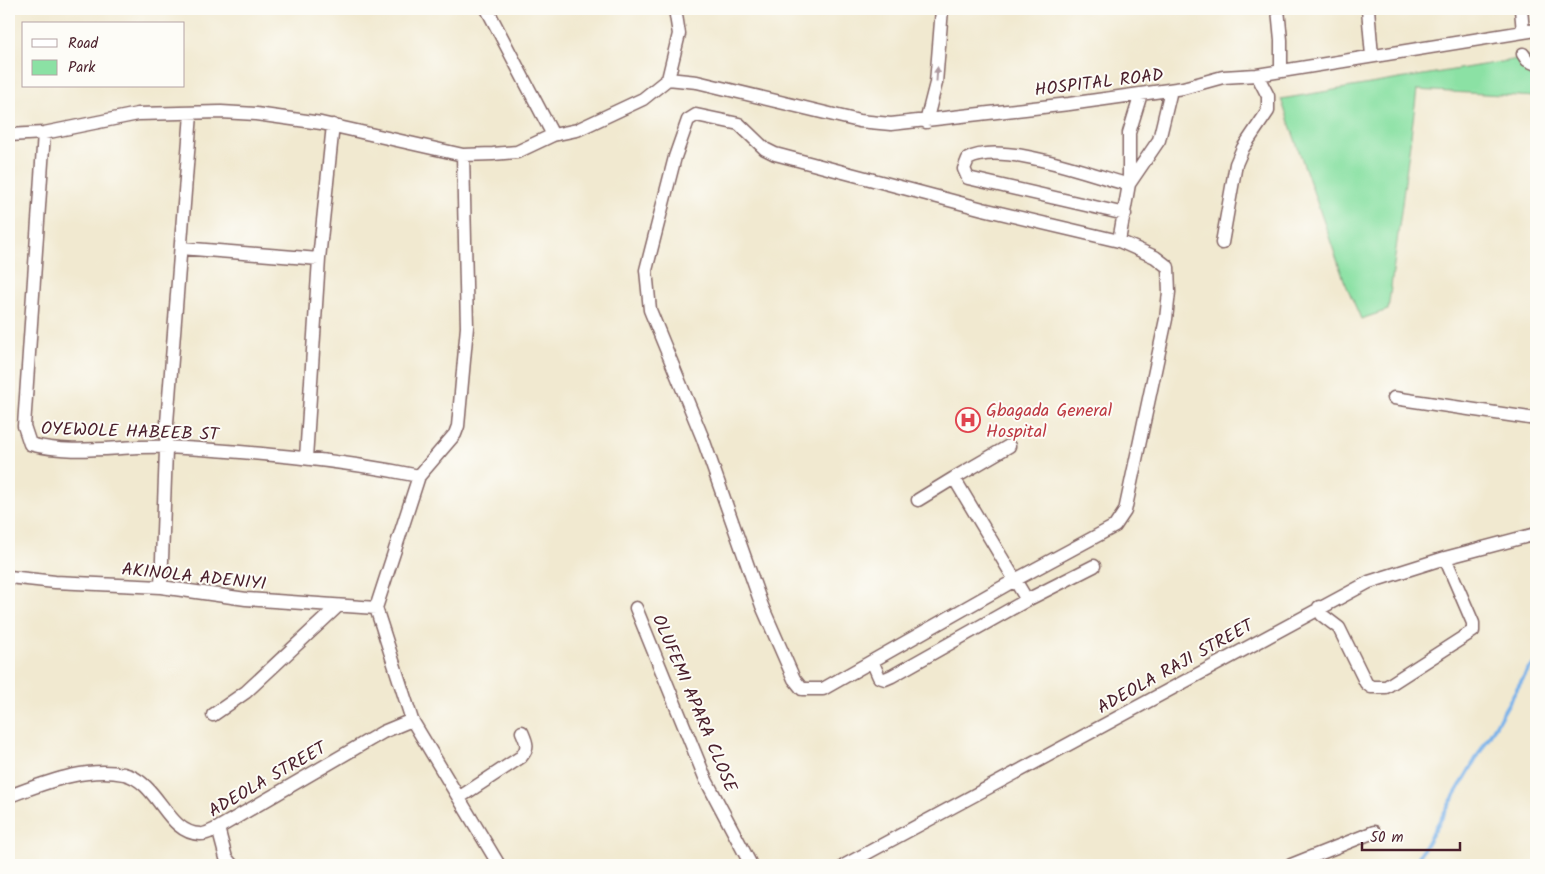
<svg xmlns="http://www.w3.org/2000/svg" width="1545" height="874" viewBox="0 0 1545 874" font-family="Kalam,sans-serif">
<style>
.green{fill:#8be1a4;stroke:#6a8068}
.lines{fill:none;stroke-linecap:round;stroke-linejoin:round}
.stream{stroke:#7ab3ea;stroke-width:4}
.minor-casing{stroke:#846665;stroke-width:15}
.minor{stroke:#fff;stroke-width:12}
.oneway{fill:#ae9aa0}
.labels{text-anchor:middle;stroke-width:4;stroke-linejoin:round;paint-order:stroke}
.street-label{font-size:18px;fill:#4a1f2b;stroke:#fdfcf7}
.health-label{font-size:18px;fill:#be3a42;stroke:#fdfcf7;text-anchor:start}
</style>
<rect width="100%" height="100%" fill="#fdfcf7"/>
<filter id="ink" filterUnits="userSpaceOnUse"><feTurbulence type="fractalNoise" baseFrequency=".02" numOctaves="2"/><feDisplacementMap in="SourceGraphic" scale="10" xChannelSelector="R" yChannelSelector="G"/><feConvolveMatrix kernelMatrix="1 2 1 2 8 2 1 2 1" color-interpolation-filters="sRGB"/></filter>
<filter id="wash" filterUnits="userSpaceOnUse"><feTurbulence type="fractalNoise" baseFrequency=".0096" numOctaves="4" result="noise"/><feDisplacementMap in="SourceGraphic" scale="20" xChannelSelector="R" yChannelSelector="G"/><feGaussianBlur stdDeviation="1.12" result="paint"/><feColorMatrix in="noise" values="0 0 0 0 0 0 0 0 0 0 0 0 0 0 0 0 0 1.4 0 .05"/><feComposite in="paint" operator="in"/></filter>
<g filter="url(#wash)">
<rect width="100%" height="100%" fill="#f1e9d0"/>
<path class="green" d="M1536 56V97L1417 90 1388 310 1361 319 1344 280 1281 99Z"/>
<g class="lines">
<path class="stream" d="M1414 865 1529 668 1536 663"/>
</g>
</g>
<g filter="url(#ink)">
<g class="lines">
<defs>
<path id="minor" d="M487 9 553 135
M1278 9 1281 40V71
M1368 9 1372 56
M1521 9 1523 32
M1523 54 1527 60 1536 64
M668 79 697 82 859 121 891 124 1069 104 1183 88 1223 77 1257 75 1536 30
M668 79 679 34 675 9
M696 115 739 124 765 149 775 154 983 209 1119 241 1155 257 1168 267 1169 292 1166 319 1125 511 1115 526 1015 580 823 689H802L794 679 762 606 703 439 650 310 646 270 675 157 688 120Z
M926 122 936 83 942 9
M44 133 24 426 30 444C73 456 122 445 167 447 251 452 337 459 419 476
M9 135 44 133 138 114 221 112 256 114 321 123 463 155 493 154 517 152 553 135 577 130 643 99 668 79
M463 155 467 327 458 426 455 434 419 476 376 608 412 720 499 865
M1129 184 1159 140 1171 90
M1125 214 968 178 964 169 968 159C1000 140 1093 175 1129 185
M1119 241 1129 184V133L1141 94
M1222 243 1236 164 1243 148 1268 111V96L1257 75
M181 248 319 259
M1394 398 1536 419
M306 458 319 259 333 125
M954 478 1009 446
M918 500 954 478 1027 600
M9 577 55 582 161 587 246 599 376 608
M161 587 167 423 191 114
M1319 607 1322 615 1339 628 1366 683 1371 687H1386L1473 631V623L1445 558
M636 608 706 780 751 865
M872 661 879 677 885 679 892 676 1027 600 1094 566
M213 715 246 692 338 606
M9 796C45 783 85 766 124 774 159 782 166 833 200 834 205 835 213 830 218 828L383 732 412 720
M460 797 521 757C529 748 527 743 522 732
M218 828 226 858 232 865
M845 865 1369 582 1445 558 1536 534
M1291 865 1374 832"/>
</defs>
<use href="#minor" class="minor-casing"/>
<use href="#minor" class="minor"/>
</g>
<defs><path id="oneway-solid" d="M-6-.8H1V-3.2L6.5 0L1 3.2V.8H-6Z" transform="scale(1.25)"/></defs>
<use class="oneway" href="#oneway-solid" transform="translate(937 74) rotate(-86)"/>
</g>
<defs>
<symbol id="hospital-ring" viewBox="-11 -11 22 22"><circle r="9.5" fill="#fdfcf7" stroke="#e0444e" stroke-width="1.5"/><path d="M-5-5h3v3.5h4V-5h3V5h-3V1.5h-4V5h-3Z" fill="#e0444e"/></symbol>
</defs>
<g fill-rule="evenodd">
<use href="#hospital-ring" x="954" y="406" width="28" height="28"/>
</g>
<g class="labels">
<g class="street-label">
<text transform="translate(1099 82) rotate(-7)" y="6">HOSPITAL ROAD</text>
<text transform="translate(130 431) rotate(2)" y="6">OYEWOLE HABEEB ST</text>
<text transform="translate(194 576) rotate(6)" y="6">AKINOLA ADENIYI</text>
<text transform="translate(1175 666) rotate(-29)" y="6">ADEOLA RAJI STREET</text>
<text transform="translate(695 703) rotate(67)" y="6">OLUFEMI APARA CLOSE</text>
<text transform="translate(267 779) rotate(-30)" y="6">ADEOLA STREET</text>
</g>
<g class="health-label">
<text x="986" y="416">Gbagada General<tspan x="986" dy="21">Hospital</tspan></text>
</g>
</g>
<rect width="1545" height="874" fill="none" stroke="#fdfcf7" stroke-width="30"/>
<rect x="22" y="22" width="162" height="65" fill="#fdfcf7" stroke="#b5a4a5"/>
<rect x="32" y="39" width="25" height="8" fill="#ffffff" stroke="#b5a4a5"/>
<text x="68" y="48" font-size="15" fill="#4a1f2b">Road</text>
<rect x="32" y="60" width="25" height="15" fill="#8be1a4" stroke="#b5a4a5"/>
<text x="68" y="72" font-size="15" fill="#4a1f2b">Park</text>
<path d="M1362 842v8h98v-8" fill="none" stroke="#4a1f2b" stroke-width="2.5"/>
<text x="1370" y="842" font-size="15" fill="#4a1f2b" stroke="#fdfcf7" stroke-width="4" paint-order="stroke">50 m</text>
</svg>
